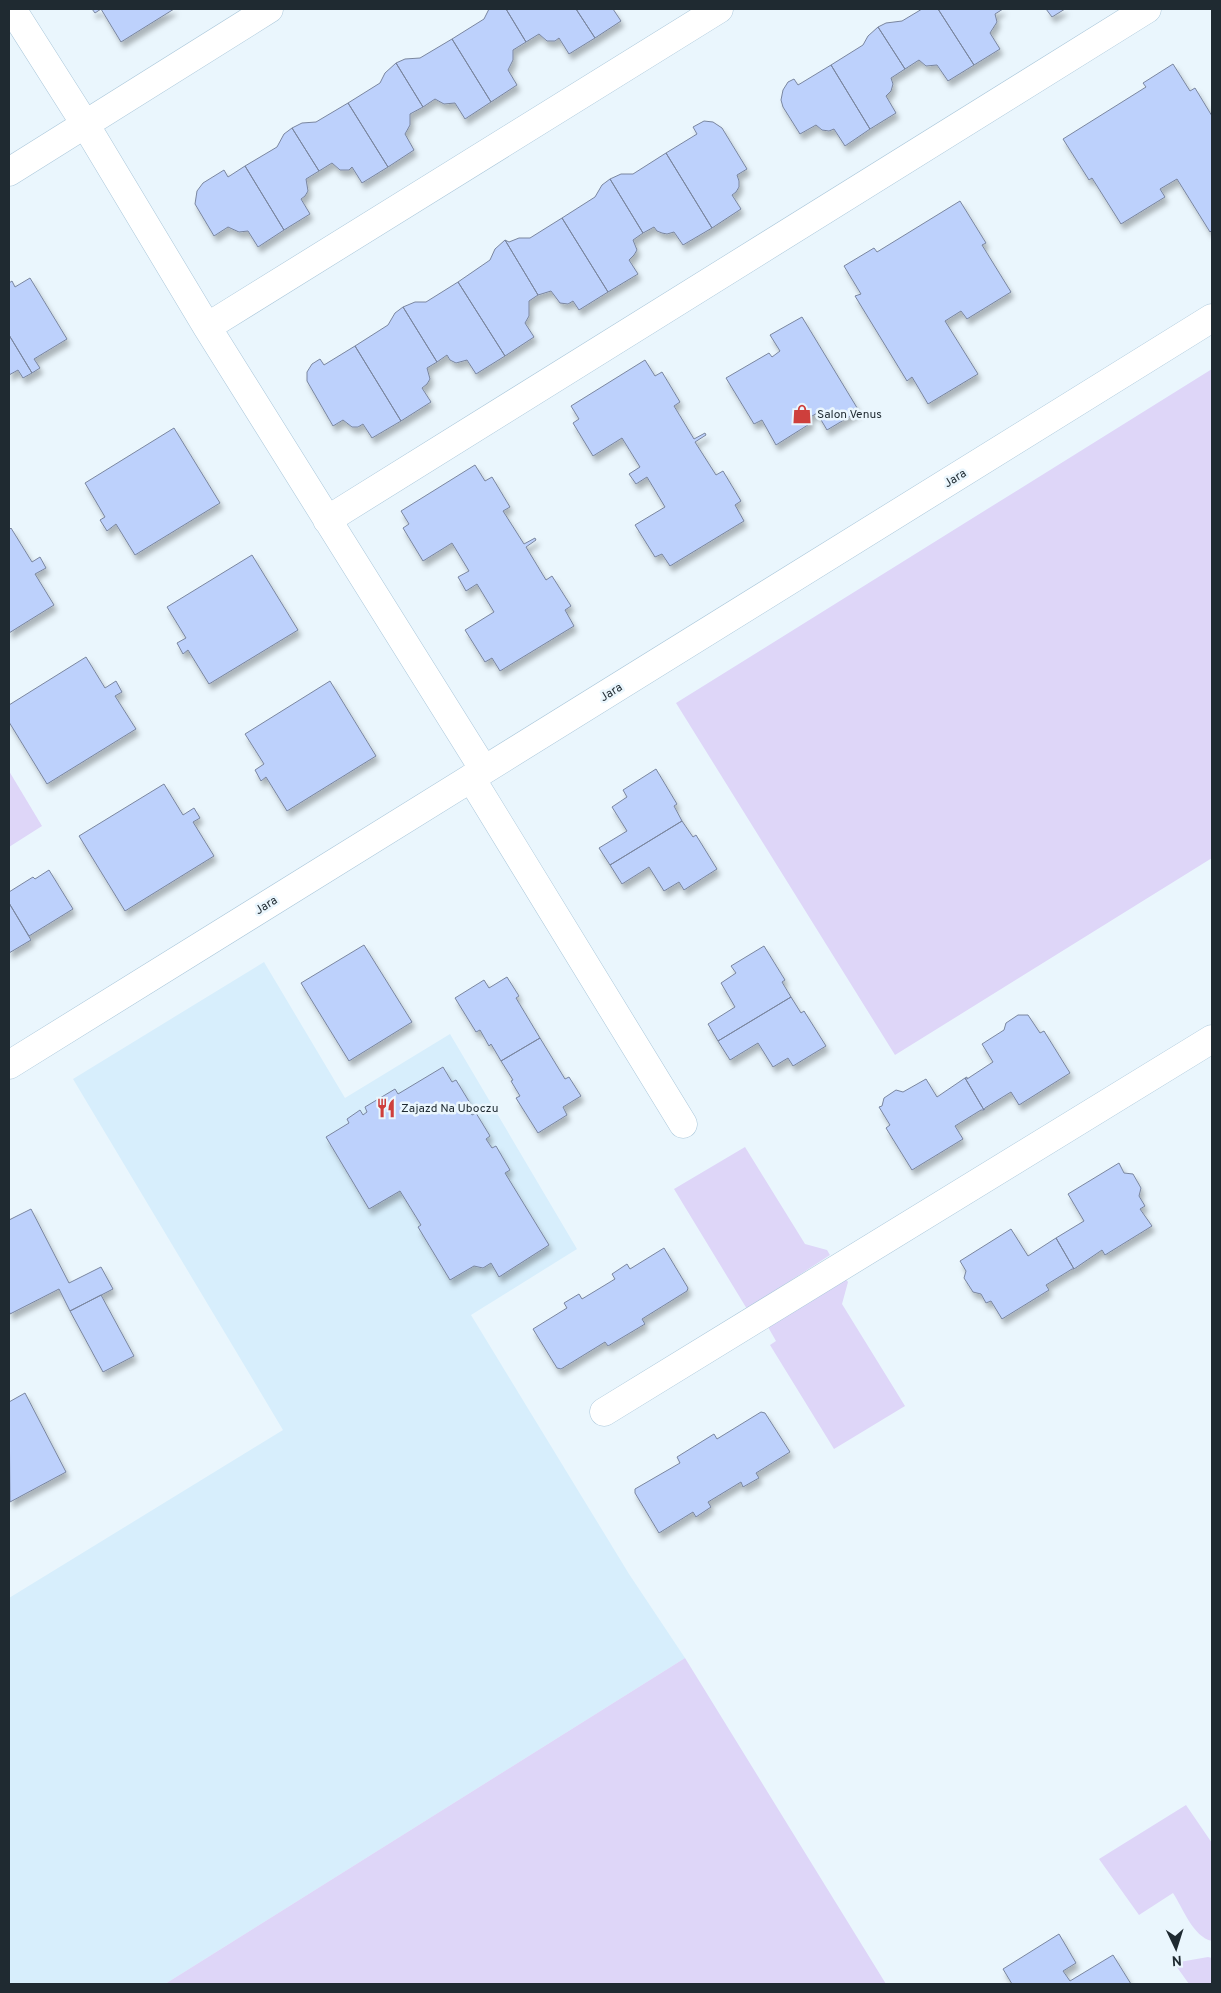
<svg xmlns="http://www.w3.org/2000/svg" width="1221" height="1993" viewBox="0 0 1221 1993" font-family="Overpass,sans-serif">
<style>
.built{fill:#d7eefc}
.green{fill:#ded6f8}
.building{fill:#bdd1fc;stroke:#7a869f;filter:url(#shadow)}
.lines{fill:none;stroke-linecap:round;stroke-linejoin:round}
.minor-casing{stroke:#aac7da;stroke-width:29}
.minor{stroke:#fff;stroke-width:28}
.labels{text-anchor:middle;stroke-width:5;stroke-linejoin:round;paint-order:stroke}
.poi-label{font-size:12px;fill:#1f2a31;stroke:#eaf6fd;text-anchor:start}
.street-label{font-size:12px;fill:#1f2a31;stroke:#eaf6fd}
</style>
<defs>
<filter id="shadow"><feDropShadow dx="3" dy="5.5" stdDeviation="2.5" flood-color="#0004"/></filter>
</defs>
<rect width="100%" height="100%" fill="#eaf6fd"/>
<path class="built" d="M264 962 345 1098 450 1034 577 1249 471 1315 629 1574 685 1658 165 1984H9V1598L283 1430 73 1079Z"/>
<path class="green" d="M1212 369V858L895 1055 676 703Z
M9 771 42 826 9 847Z
M745 1147 805 1244 827 1250 830 1255 747 1309 674 1189Z
M845 1278 848 1282 842 1304 905 1406 834 1449 770 1345 776 1341 768 1327Z
M685 1658 886 1984H165Z
M1186 1805 1212 1843V1941C1193 1937 1183 1908 1173 1893L1139 1915 1099 1859Z
M1208 1957 1212 1958V1984H1189L1174 1963Z"/>
<path class="building" d="M92 9H174L121 42 101 9 95 13Z
M489 9H506L526 42 513 50V60L508 70 517 85 491 102 452 39 484 19Z
M506 9H576L595 38 569 54 559 38 555 41H547L539 34 526 42Z
M576 9H613L621 21 595 38Z
M922 9H938L974 65 948 81 937 65 926 66 919 60 905 69 878 27 886 23 902 21Z
M938 9H1003L995 14 997 22 990 33 1000 49 974 65Z
M1046 9H1065L1052 17Z
M878 27 905 69 891 78 893 84 891 91 886 96 896 113 870 129 831 65 863 45 868 36Z
M452 39 491 102 465 119 455 103 444 104 435 99 423 107 396 63 405 59 420 58Z
M396 63 423 107 410 114V125L405 134 414 150 388 167 348 103 380 83 385 73Z
M1173 64 1190 91 1195 88 1212 116V230L1210 232 1177 179 1160 189 1165 197 1121 224 1092 178 1089 180 1063 139 1146 87 1143 83Z
M831 65 870 129 845 146 834 129 829 131 822 130 816 125 800 134 783 107 781 100 783 90 788 82 794 79 798 85Z
M348 103 388 167 362 183 352 167 349 170H340L332 163 319 171 292 128 302 123 316 122Z
M704 121 713 122 722 128 747 169 737 175 739 181V187L736 192 732 195 741 209 712 228 666 153 697 134 693 127Z
M292 128 319 171 306 179 308 191 305 196 301 199 310 214 284 230 245 166 277 147 284 134Z
M666 153 712 228 683 245 674 232 667 234 662 233 657 231 654 227 643 233 610 179 621 174H633Z
M245 166 284 230 258 247 248 231 239 232 228 227 214 236 195 204 197 191 203 183 224 170 228 177Z
M610 179 643 233 633 240 637 250 634 255 629 260 638 274 608 292 562 218 595 197 602 185Z
M960 201 986 243 982 245 1011 292 967 319 961 311 945 321 978 374 928 404 912 377 907 381 855 296 861 294 844 266 874 248 877 252Z
M562 218 608 292 579 310 573 301 568 304 560 303 551 291 538 295 505 240 509 242 519 238H530Z
M505 240 538 295 529 301V316L525 323 534 337 505 356 458 282 490 260 495 249Z
M30 278 67 339 34 359 40 368 32 373 9 335V283L12 281 15 287Z
M458 282 505 356 476 374 467 360 456 363 450 360 447 355 437 362 403 307 415 302H426Z
M403 307 437 362 427 368 430 379 427 384 422 388 431 402 401 421 355 346 388 325 395 313Z
M802 317 859 411 827 430 817 413 809 418 811 423 776 445 762 420 754 424 726 378 769 353 772 357 780 351 770 335Z
M9 335 32 373 23 378 18 370 9 375Z
M355 346 401 421 372 438 363 424 358 427H352L343 420 333 426 307 381V372L312 364 320 359 324 365Z
M645 360 655 376 662 372 680 402 674 406 694 439 705 433 706 435 695 442 716 475 723 471 741 501 735 505 744 521 670 566 662 554 655 557 635 525 665 507 647 477 636 484 629 474 640 467 622 438 593 456 573 423 579 419 571 406Z
M174 428 220 503 135 555 116 524 107 531 100 520 105 517 85 483Z
M475 465 485 481 492 477 510 507 503 511 524 544 535 538 536 540 526 547 546 580 552 576 571 606 565 610 574 626 500 671 492 658 485 662 465 630 494 612 477 584 466 591 458 577 469 571 452 543 423 561 403 528 409 524 401 511Z
M11 528 32 562 40 557 46 568 35 574 54 605 9 633V530Z
M252 555 298 630 209 684 188 650 183 654 177 643 186 638 167 607Z
M86 657 105 688 116 681 122 692 115 696 136 729 47 784 9 722V705Z
M330 681 376 756 287 811 266 777 261 781 255 770 264 764 245 734Z
M656 769 677 804 674 806 682 821 610 865 599 848 627 831 612 807 627 797 623 790Z
M164 784 183 815 194 808 200 818 193 822 214 856 125 911 79 836Z
M682 821 693 837 696 835 717 869 684 890 679 882 664 891 649 867 622 884 610 865Z
M49 870 73 909 29 936 9 903V892L33 877 35 879Z
M9 903 31 940 9 953Z
M364 945 412 1022 349 1061 301 983Z
M764 946 785 980 782 982 791 997 718 1041 708 1024 735 1007 721 983 736 973 731 966Z
M507 977 519 996 516 998 540 1038 501 1061 491 1044 489 1046 480 1030 476 1032 455 998 484 980 489 988Z
M791 997 801 1013 804 1011 826 1046 793 1066 788 1058 773 1067 758 1043 730 1060 718 1041Z
M1018 1015H1028L1040 1033 1044 1031 1070 1073 1019 1105 1011 1092 985 1108 984 1110 965 1078 967 1077V1079L993 1062 982 1044 1004 1030 1006 1023Z
M540 1038 565 1079 569 1077 581 1096 563 1107 567 1115 538 1133 516 1098 520 1096 511 1081 513 1080 501 1061Z
M443 1067 452 1082 456 1080 470 1103 466 1105 472 1115 476 1113 490 1136 486 1139 492 1148 496 1146 510 1170 505 1173 549 1245 499 1277 491 1263 483 1268 474 1266 450 1280 418 1227 421 1225 400 1191 369 1209 326 1137 349 1123 347 1119 360 1110 363 1115 367 1112 365 1107 395 1089 398 1094Z
M965 1078 984 1110H981L955 1126 963 1139 912 1170 886 1128 890 1125 879 1107 882 1106 884 1098 896 1090 903 1092 926 1079 937 1097Z
M1119 1163 1124 1173 1133 1174 1141 1188 1139 1196 1145 1206 1140 1209 1152 1226 1105 1255 1102 1250 1074 1269 1056 1238 1084 1221 1068 1194Z
M31 1209 69 1283 101 1267 113 1289 70 1311 59 1289 10 1314 9 1310V1220Z
M1011 1229 1028 1256 1056 1238 1074 1269H1072L1046 1285 1049 1290 1002 1319 991 1301 986 1303 981 1294 973 1292 964 1278 966 1271 960 1261Z
M664 1248 688 1288 687 1291 642 1319 645 1324 608 1346 605 1342 561 1369 557 1368 533 1329 567 1308 564 1303 579 1294 582 1299 615 1279 612 1274 627 1264 630 1269Z
M101 1295 134 1356 103 1372 70 1311Z
M25 1393 66 1472 10 1502 9 1402Z
M761 1412 765 1413 790 1452 756 1473 759 1478 743 1487 741 1482 708 1502 711 1507 696 1517 693 1512 659 1533 635 1493V1489L680 1463 677 1457 714 1434 717 1439Z
M1059 1934 1076 1963 1063 1971 1070 1981 1113 1955 1131 1984H1012L1003 1969Z"/>
<g class="lines">
<defs>
<path id="minor" d="M12 9 85 124 207 327 484 770
M9 172 269 9
M207 327 719 9
M327 520 1147 9
M471 778 683 1124
M9 1065 1212 318
M604 1412 1212 1039"/>
</defs>
<use href="#minor" class="minor-casing"/>
<use href="#minor" class="minor"/>
</g>
<defs>
<symbol id="shop-bare" viewBox="-9 -9 18 18"><path d="M-5-2.5h2.3a2.7 3.5 0 0 1 5.4 0H5L5.5 6h-11ZM-1.5-2.5h3a1.5 2.3 0 0 0-3 0Z" fill="#ce3f3c" stroke="#eaf6fd" stroke-width="2.5" paint-order="stroke"/></symbol>
<symbol id="restaurant-bare" viewBox="-9 -9 18 18"><path d="M-5-6h1v4h1v-4h1v4h1v-4h1v5L-1.5 .5V6h-2V.5L-5-1ZM5-6V6H3V1.5H1.5Q1.5-4 5-6Z" fill="#ce3f3c" stroke="#eaf6fd" stroke-width="2.5" paint-order="stroke"/></symbol>
</defs>
<g fill-rule="evenodd">
<use href="#shop-bare" x="788" y="400" width="28" height="28"/>
<use href="#restaurant-bare" x="372" y="1094" width="28" height="28"/>
</g>
<g class="labels">
<g class="poi-label">
<text x="817" y="418">Salon Venus</text>
<text x="401" y="1112">Zajazd Na Uboczu</text>
</g>
<g class="street-label">
<text transform="translate(955 478) rotate(-32)" y="4">Jara</text>
<text transform="translate(611 692) rotate(-32)" y="4">Jara</text>
<text transform="translate(266 905) rotate(-32)" y="4">Jara</text>
</g>
</g>
<rect width="1221" height="1993" fill="none" stroke="#1f2a31" stroke-width="20"/>
<g transform="translate(1176 1948) rotate(176)" stroke="#eaf6fd" stroke-width="4" paint-order="stroke">
<path d="M0-4L9 19L0 12L-9 19Z" fill="#1f2a31"/>
<text y="-8" font-size="14" font-weight="bold" text-anchor="middle" fill="#1f2a31">N</text>
</g>
</svg>
